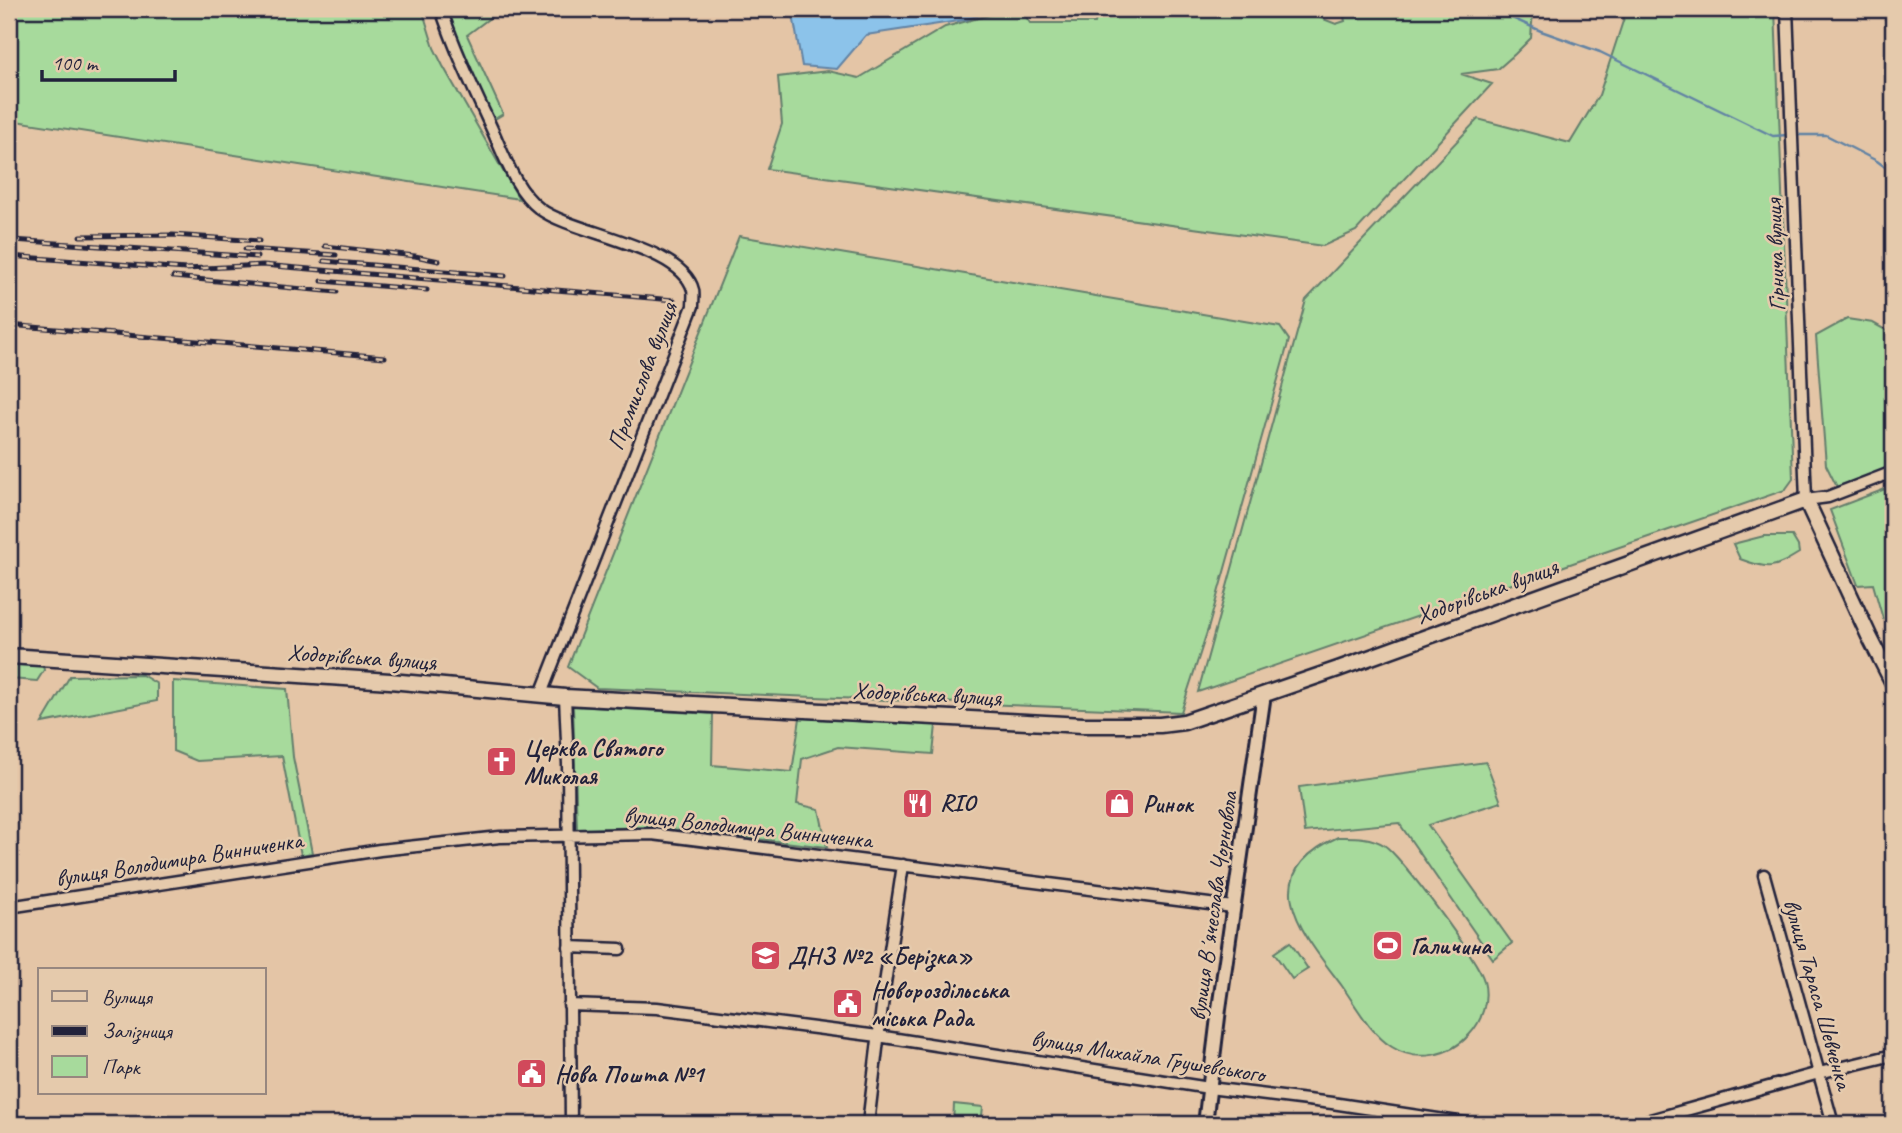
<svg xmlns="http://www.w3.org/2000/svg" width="1902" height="1133" viewBox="0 0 1902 1133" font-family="Caveat,sans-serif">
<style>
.green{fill:#a7da9c;stroke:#647e6c;stroke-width:2}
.water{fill:#8cc3ea;stroke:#6283a4;stroke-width:2}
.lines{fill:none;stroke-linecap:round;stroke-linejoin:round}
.stream{stroke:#6283a4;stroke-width:2.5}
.minor-casing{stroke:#22223b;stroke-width:15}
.tertiary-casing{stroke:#22223b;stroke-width:18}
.secondary-casing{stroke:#22223b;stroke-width:19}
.minor{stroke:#e5caac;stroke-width:10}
.tertiary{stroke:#e5caac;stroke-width:12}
.secondary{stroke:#e5caac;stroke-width:14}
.rail-casing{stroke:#22223b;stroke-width:5}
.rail{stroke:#e5caac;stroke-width:2.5;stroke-dasharray:8;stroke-linecap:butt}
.labels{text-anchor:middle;stroke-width:5;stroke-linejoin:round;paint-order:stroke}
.street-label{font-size:24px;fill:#22223b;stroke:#e5caac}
.poi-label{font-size:24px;font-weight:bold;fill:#22223b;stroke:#e5caac;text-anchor:start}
</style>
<rect width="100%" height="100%" fill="#e4c5a6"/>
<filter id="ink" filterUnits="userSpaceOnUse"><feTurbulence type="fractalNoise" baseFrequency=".0143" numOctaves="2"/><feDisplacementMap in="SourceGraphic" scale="14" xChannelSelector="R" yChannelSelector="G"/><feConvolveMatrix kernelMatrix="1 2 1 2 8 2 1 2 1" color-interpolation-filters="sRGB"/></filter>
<g filter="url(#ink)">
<path class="green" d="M9 9H422L434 48 443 66 519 199 9 120Z
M447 9H528L495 14 467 35 503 114 493 120 458 43Z
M1012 9H1021L1030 23H1095L1098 9H1298L1336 24 1345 21 1344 17 1361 9H1533L1531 38 1515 54 1498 69 1461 74 1492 84 1356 231 1323 246 767 169 782 124 778 77 828 71 859 78 945 27Z
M1618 9H1775L1793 479 1785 490 1198 692 1306 300 1478 119 1570 143 1599 95 1624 18Z
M739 236 1280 327 1289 340 1208 629 1181 712 597 688 568 667Z
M1847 319 1873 323 1893 334V467L1837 487 1826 465 1816 336Z
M1893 486V618L1883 619 1873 584 1858 585 1830 510Z
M1764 536H1792L1798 546 1799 553C1773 569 1769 570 1740 559L1733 544Z
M9 664 43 666 44 670 37 681 9 679Z
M142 675 157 684V701L42 723 70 676Z
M173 681 287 689 293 757 312 853 301 855 282 756 197 761 173 751Z
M573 706 713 714 712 765 792 772 800 718 936 725 933 754 838 747 802 759 797 804 819 809 827 847 653 827 577 829Z
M1486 762 1501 802 1428 825 1512 943 1493 959 1399 823 1305 832 1299 787Z
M1338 837C1353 837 1370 836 1384 845 1401 856 1479 961 1484 981 1489 1000 1482 1022 1469 1035 1450 1056 1417 1063 1392 1047 1371 1034 1356 1006 1342 986 1304 935 1251 876 1338 837Z
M1290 942 1308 969 1292 979 1274 953Z
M954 1104 983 1107 981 1124H953Z"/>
<path class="water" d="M792 9H998L965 20 866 35 837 69 802 66Z"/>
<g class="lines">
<path class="stream" d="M1492 9 1541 31 1600 52 1773 136 1788 135
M1795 135H1826L1877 161 1893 173"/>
<defs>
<path id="minor" d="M441 9C455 50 473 88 491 127 504 155 515 190 540 209 574 234 682 246 693 290 694 294 693 301 693 306L541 694
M1787 9 1806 500 1828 497 1893 472
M565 697 568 764 571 1124
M1764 875 1833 1124
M9 907 380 850 500 837 652 834 1233 907
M569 947 620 949
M569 1005 657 1008 878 1036 1209 1088 1332 1103 1471 1124
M868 1124 884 990 903 865
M1636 1124 1819 1073 1893 1055"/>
<path id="tertiary" d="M1205 1124 1219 1009 1264 694"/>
<path id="secondary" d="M9 656 390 681 565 697 1083 725H1160L1184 722 1338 669 1806 500 1869 636 1893 683"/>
</defs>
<use href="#minor" class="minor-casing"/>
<use href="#tertiary" class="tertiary-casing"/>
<use href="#secondary" class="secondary-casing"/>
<use href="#minor" class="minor"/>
<use href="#tertiary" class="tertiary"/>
<use href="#secondary" class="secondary"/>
<defs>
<path id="rail" d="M80 236 173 235 259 241
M13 240 257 257
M325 246 415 256 439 261
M245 249 336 255
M9 256 186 269 263 265 674 300
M324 261 505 276
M173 277 337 292
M322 281 427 290
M9 325 385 357"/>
</defs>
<use href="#rail" class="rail-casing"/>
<use href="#rail" class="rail"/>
</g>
</g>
<defs>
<symbol id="church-square" viewBox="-11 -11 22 22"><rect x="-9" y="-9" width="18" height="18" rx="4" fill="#d1495b" stroke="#e5caac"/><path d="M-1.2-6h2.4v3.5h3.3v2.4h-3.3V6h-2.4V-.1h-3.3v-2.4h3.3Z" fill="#fff"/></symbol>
<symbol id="restaurant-square" viewBox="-11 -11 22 22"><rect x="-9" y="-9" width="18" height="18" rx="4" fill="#d1495b" stroke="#e5caac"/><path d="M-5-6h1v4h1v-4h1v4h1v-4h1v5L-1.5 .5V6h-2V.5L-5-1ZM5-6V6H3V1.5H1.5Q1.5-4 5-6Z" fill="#fff"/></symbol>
<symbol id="shop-square" viewBox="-11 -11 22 22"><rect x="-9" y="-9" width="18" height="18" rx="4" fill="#d1495b" stroke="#e5caac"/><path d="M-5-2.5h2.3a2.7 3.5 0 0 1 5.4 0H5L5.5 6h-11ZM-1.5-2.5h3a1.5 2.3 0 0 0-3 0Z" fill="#fff"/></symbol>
<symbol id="stadium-square" viewBox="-11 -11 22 22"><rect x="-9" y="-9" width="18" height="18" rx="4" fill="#d1495b" stroke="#e5caac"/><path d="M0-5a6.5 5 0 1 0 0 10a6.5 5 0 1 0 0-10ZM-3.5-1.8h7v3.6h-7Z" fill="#fff"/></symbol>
<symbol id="school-square" viewBox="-11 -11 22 22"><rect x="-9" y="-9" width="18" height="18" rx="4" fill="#d1495b" stroke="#e5caac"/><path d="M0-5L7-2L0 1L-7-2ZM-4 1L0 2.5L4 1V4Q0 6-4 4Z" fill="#fff"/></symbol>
<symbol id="civic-square" viewBox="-11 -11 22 22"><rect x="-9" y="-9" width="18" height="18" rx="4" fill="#d1495b" stroke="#e5caac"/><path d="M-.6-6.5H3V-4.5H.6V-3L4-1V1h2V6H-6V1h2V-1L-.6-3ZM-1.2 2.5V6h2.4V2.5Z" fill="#fff"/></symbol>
</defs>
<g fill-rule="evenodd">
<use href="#church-square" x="484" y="744" width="35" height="35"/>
<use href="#restaurant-square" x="900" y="786" width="35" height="35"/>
<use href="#shop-square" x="1102" y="786" width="35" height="35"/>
<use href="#stadium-square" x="1370" y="928" width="35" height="35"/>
<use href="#school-square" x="748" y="938" width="35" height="35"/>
<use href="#civic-square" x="830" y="986" width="35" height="35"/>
<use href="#civic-square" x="514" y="1056" width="35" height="35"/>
</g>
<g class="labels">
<g class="street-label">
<text transform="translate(1775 255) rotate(-92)" y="8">Гірнича вулиця</text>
<text transform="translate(642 376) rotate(-69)" y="8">Промислова вулиця</text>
<text transform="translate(1487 591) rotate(-20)" y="8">Ходорівська вулиця</text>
<text transform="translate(362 657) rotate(4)" y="8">Ходорівська вулиця</text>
<text transform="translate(927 694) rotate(3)" y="8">Ходорівська вулиця</text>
<text transform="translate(748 827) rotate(6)" y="8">вулиця Володимира Винниченка</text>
<text transform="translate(179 859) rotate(-9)" y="8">вулиця Володимира Винниченка</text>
<text transform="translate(1213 906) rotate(-82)" y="8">вулиця Вʼячеслава Чорновола</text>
<text transform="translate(1818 994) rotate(74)" y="8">вулиця Тараса Шевченка</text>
<text transform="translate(1148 1056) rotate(9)" y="8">вулиця Михайла Грушевського</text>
</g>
<g class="poi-label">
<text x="524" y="756">Церква Святого<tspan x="524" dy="28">Миколая</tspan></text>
<text x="940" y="811">RIO</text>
<text x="1143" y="812">Ринок</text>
<text x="1411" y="954">Галичина</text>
<text x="788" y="964">ДНЗ №2 «Берізка»</text>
<text x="871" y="998">Новороздільська<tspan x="871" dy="28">міська Рада</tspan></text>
<text x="555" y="1082">Нова Пошта №1</text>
</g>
</g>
<rect width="1902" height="1133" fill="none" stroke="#e5caac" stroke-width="35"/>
<rect x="18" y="18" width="1867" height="1098" fill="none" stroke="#22223b" stroke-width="2.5" filter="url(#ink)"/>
<rect x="38" y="968" width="228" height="126" fill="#e5caac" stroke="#97877f" stroke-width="2"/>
<rect x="52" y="991" width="35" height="10" fill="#e5caac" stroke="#97877f" stroke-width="2"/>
<text x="102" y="1004" font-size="21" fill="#22223b">Вулиця</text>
<rect x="52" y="1026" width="35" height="10" fill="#22223b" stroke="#97877f" stroke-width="2"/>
<text x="102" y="1038" font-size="21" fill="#22223b">Залізниця</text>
<rect x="52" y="1056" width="35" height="21" fill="#a7da9c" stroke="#97877f" stroke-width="2"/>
<text x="102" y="1074" font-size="21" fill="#22223b">Парк</text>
<path d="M42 70v10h133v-10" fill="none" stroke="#22223b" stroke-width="3.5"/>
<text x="52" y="70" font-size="21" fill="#22223b" stroke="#e5caac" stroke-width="5" paint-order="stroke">100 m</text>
</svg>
